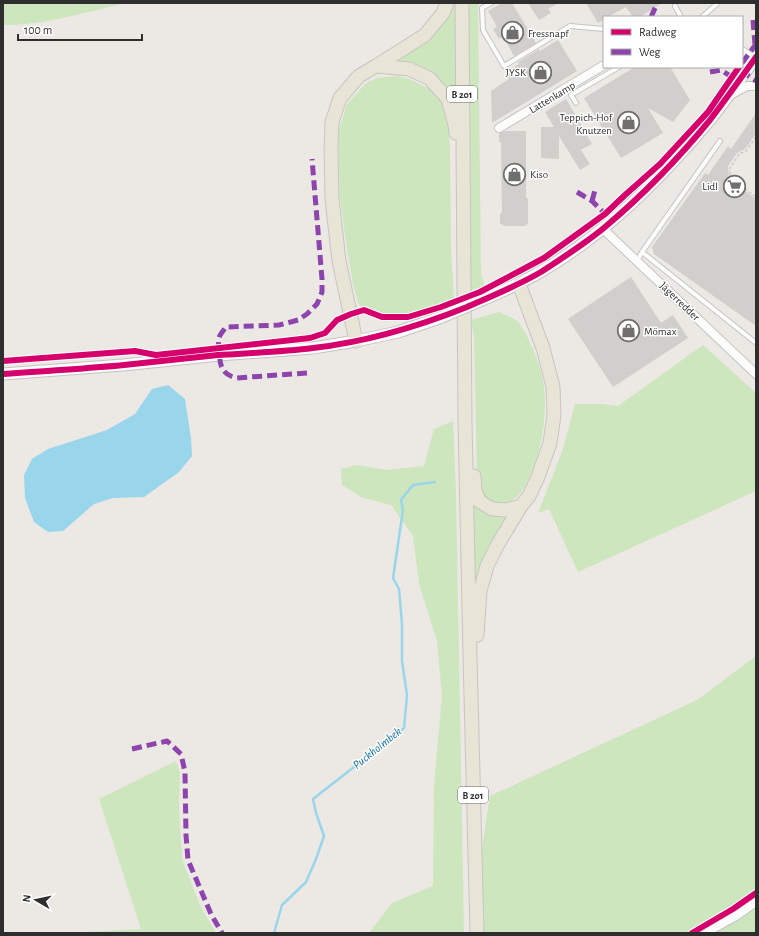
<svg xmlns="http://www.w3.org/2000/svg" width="759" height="936" viewBox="0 0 759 936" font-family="'Alegreya Sans',sans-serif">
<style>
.green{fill:#cee6be}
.water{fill:#99d6ec}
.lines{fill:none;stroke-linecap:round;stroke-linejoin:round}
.stream{stroke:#99d6ec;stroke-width:2.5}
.building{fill:#d1cecb}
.service-casing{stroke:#c5c4c5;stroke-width:6}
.minor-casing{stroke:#c5c4c5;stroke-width:10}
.tertiary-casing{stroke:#c5c4c5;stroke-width:13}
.primary-casing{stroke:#c6c5c4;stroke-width:15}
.path{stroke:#c9c9c8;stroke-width:1.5;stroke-dasharray:3 2;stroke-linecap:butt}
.service{stroke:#fcfcfb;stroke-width:4}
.minor{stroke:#fcfcfb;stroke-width:8}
.tertiary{stroke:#fcfcfb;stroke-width:11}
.primary{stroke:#e8e4d6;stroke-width:13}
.tertiary-bridge-casing{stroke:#c5c4c5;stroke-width:13;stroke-linecap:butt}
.tertiary-bridge{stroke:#fcfcfb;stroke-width:11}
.quiet{stroke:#8e44ad;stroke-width:5;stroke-dasharray:10 5;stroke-linecap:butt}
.cycleway-casing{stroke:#fff;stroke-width:8}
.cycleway{stroke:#d6006c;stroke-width:6}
.labels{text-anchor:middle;stroke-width:3;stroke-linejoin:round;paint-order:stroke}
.shield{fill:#fff;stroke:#6d6d6d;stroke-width:1}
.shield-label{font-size:10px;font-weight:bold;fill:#2e2e2e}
.poi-label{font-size:11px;fill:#2e2e2e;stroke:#fff;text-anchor:start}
.street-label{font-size:11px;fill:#2e2e2e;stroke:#fff}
.water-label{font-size:12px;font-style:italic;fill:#0d6fa3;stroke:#fff}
</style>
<rect width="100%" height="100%" fill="#ece8e4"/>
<path class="green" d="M3 3H120L118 5C82 13 39 26 3 25Z
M453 3H456L457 111 439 84 386 65Z
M465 3H478L481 274 485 285 470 291Z
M396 76 407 78 430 89 442 102 447 118 450 146 451 249 454 300C434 307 412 316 390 316 380 316 372 310 362 309L358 302 353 284 347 249 340 199 338 132 347 104 366 83 377 78Z
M499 312C503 314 507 315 511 317 521 322 526 333 530 343 539 361 545 382 545 402 545 430 539 459 526 484 521 493 515 501 504 503 498 504 491 503 486 500 482 496 480 486 477 481L474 337 471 320Z
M703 345 756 393V491L578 572 549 509 538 513 563 449 575 404H602L618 406Z
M453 421 456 493 464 933H369L392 903 433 886 434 785 442 696 437 641 419 584 413 536 391 505 363 498 342 485 341 469 356 465 387 470 424 466 434 429Z
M473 504 510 514 476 582 475 576Z
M756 656V933H484L481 854 490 796 697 700Z
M176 761 180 772 179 807 182 859 200 905 216 933H66L141 929 99 799Z"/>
<path class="water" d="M168 385 185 399 191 438 192 456 179 472 144 497 113 498 94 504 63 531 48 532 34 522 25 498 24 475 32 459 48 449 107 430 135 414 152 389Z"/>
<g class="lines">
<path class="stream" d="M274 933 282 905 306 882 316 859 324 836 316 813 313 799 404 728 407 695 402 661V624L399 589 393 578 403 510 401 500 413 485 435 482"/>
</g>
<path class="building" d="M502 3H512L536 43 514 56 503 36 499 39 493 29 497 27 488 11Z
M528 3H558L548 9 551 13 539 20Z
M586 3H662L640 17 632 16 626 7 608 17H604V20L598 23Z
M558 40 577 71 492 123 491 91 509 79 505 72 519 64 518 62 539 49 540 51Z
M635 67H670L690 100 673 122 648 108 663 133 621 158 584 98Z
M566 99 592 144 581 150 590 164 580 170 559 136V159L541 158V127H554L545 112Z
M756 113V134L745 149 737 153 728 166 729 179 756 199V326L654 254 652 247 705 173 708 175 728 146 731 149Z
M505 131H526V197L528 199V223L525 226H504L500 223V214L502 212 501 142H499V133Z
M631 277 661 323 673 315 688 338 613 387 568 319Z"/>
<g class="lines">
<defs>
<path id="service" d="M491 3 482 8 483 30 504 66 570 26 604 29
M675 6 681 17
M702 17 718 3
M576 103 571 95 619 67
M642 252 720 141
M637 261 642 252 756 343"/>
<path id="minor" d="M742 51 756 61
M732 94 747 86H756
M499 128 604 65
M603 229 756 374
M705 933 736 916 756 902"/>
<path id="tertiary" d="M482 300C501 292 521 283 540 272 606 234 660 179 709 121 726 100 741 78 756 57
M3 374 123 365 219 355 313 348 356 341 398 332 442 317"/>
<path id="primary" d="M462 3 465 422 470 656 477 933
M376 66 409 69 429 78 448 99 455 125 456 133
M356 341 339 261 332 199 331 148 332 122 340 98 359 76 376 66 425 35 443 13 447 3
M474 476 475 490 479 501 492 509 505 510 521 506
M477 635 480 591 487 566 498 544 521 506 529 496 538 477 550 443 554 415 553 387 543 348 519 284"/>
</defs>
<use href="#service" class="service-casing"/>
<use href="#minor" class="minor-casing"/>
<use href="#tertiary" class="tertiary-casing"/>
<use href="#primary" class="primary-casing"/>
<path class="path" d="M756 137 746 151 739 154 730 168V178L756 197
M741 185 744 180"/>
<use href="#service" class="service"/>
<use href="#minor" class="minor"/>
<use href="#tertiary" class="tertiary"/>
<use href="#primary" class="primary"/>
<defs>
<path id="tertiary-bridge" d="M442 317 482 300"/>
</defs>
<use href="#tertiary-bridge" class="tertiary-bridge-casing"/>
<use href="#tertiary-bridge" class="tertiary-bridge"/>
<path class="quiet" d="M651 17 656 6
M753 20 755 45
M742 63 756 44
M741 71 755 80 756 82
M710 72 721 70 732 77
M577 192 592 201 605 214
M592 201 595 190
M307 373 236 378C221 374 220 365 219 351 219 347 218 342 219 338 220 334 224 330 226 327L279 325 298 320 307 314 317 304 322 292V279L312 159
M132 749 167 741 181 754 185 772 186 835 188 860 211 914 222 933"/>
<defs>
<path id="cycleway" d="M3 361 135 351 156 355 310 338 325 333 337 320 351 314 364 310 382 317H408L441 307 480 292 544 258 605 214 625 195 660 164 708 112 739 67
M3 374C43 371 83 369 124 365 155 362 187 358 218 355 250 353 281 352 313 348 366 342 417 327 467 307 492 296 517 286 541 272 555 263 570 253 584 243 591 238 598 233 605 227 643 195 678 159 710 120 726 99 741 78 756 57
M692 933 733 909 756 893"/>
</defs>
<use href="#cycleway" class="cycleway-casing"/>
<use href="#cycleway" class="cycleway"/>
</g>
<defs>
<symbol id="shop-ring" viewBox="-11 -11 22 22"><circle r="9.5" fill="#fff" stroke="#706f6e" stroke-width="1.5"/><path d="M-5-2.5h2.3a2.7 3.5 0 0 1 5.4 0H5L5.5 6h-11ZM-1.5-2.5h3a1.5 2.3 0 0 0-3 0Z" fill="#706f6e"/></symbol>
<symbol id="supermarket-ring" viewBox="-11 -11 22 22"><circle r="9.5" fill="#fff" stroke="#706f6e" stroke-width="1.5"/><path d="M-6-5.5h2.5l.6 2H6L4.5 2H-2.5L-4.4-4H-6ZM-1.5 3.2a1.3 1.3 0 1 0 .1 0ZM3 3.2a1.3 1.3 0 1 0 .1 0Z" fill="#706f6e"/></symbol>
</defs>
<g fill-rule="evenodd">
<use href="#shop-ring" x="500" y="20" width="25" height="25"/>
<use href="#shop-ring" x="528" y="60" width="25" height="25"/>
<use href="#shop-ring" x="616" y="110" width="25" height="25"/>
<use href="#shop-ring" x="502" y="162" width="25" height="25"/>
<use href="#supermarket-ring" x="722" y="174" width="25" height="25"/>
<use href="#shop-ring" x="616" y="318" width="25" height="25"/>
</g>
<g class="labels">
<g class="shield">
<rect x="447" y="86" width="30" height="16" rx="3"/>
<rect x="458" y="787" width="30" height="16" rx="3"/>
</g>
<g class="shield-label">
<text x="462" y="98">B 201</text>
<text x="473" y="799">B 201</text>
</g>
<g class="poi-label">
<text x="528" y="37">Fressnapf</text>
<text x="526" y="76" text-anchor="end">JYSK</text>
<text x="612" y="121" text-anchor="end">Teppich-Hof<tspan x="612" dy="13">Knutzen</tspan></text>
<text x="530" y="178">Kiso</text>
<text x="718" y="190" text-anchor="end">Lidl</text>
<text x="644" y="335">Mömax</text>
</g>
<g class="street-label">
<text transform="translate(552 97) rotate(-31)" y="4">Lattenkamp</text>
<text transform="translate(680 301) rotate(44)" y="4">Jägerredder</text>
</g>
<g class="water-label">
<text transform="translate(377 748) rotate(-39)" y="4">Puckholmbek</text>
</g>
</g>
<rect width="759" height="936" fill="none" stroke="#2e2e2e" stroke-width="8"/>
<rect x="603" y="16" width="140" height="52" fill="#ffffff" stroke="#ababab"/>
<rect x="611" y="29" width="20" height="6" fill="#d6006c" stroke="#ababab"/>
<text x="639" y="36" font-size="12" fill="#2e2e2e">Radweg</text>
<rect x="611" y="49" width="20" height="6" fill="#8e44ad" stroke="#ababab"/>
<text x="639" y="56" font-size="12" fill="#2e2e2e">Weg</text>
<g transform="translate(36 900) rotate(279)" stroke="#ffffff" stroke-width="3" paint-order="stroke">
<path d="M0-3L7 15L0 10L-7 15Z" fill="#2e2e2e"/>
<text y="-6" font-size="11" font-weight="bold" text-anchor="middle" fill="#2e2e2e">N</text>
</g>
<path d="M18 34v6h124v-6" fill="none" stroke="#2e2e2e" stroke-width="2"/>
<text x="24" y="34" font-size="12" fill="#2e2e2e" stroke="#ffffff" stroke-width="3" paint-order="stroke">100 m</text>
</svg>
